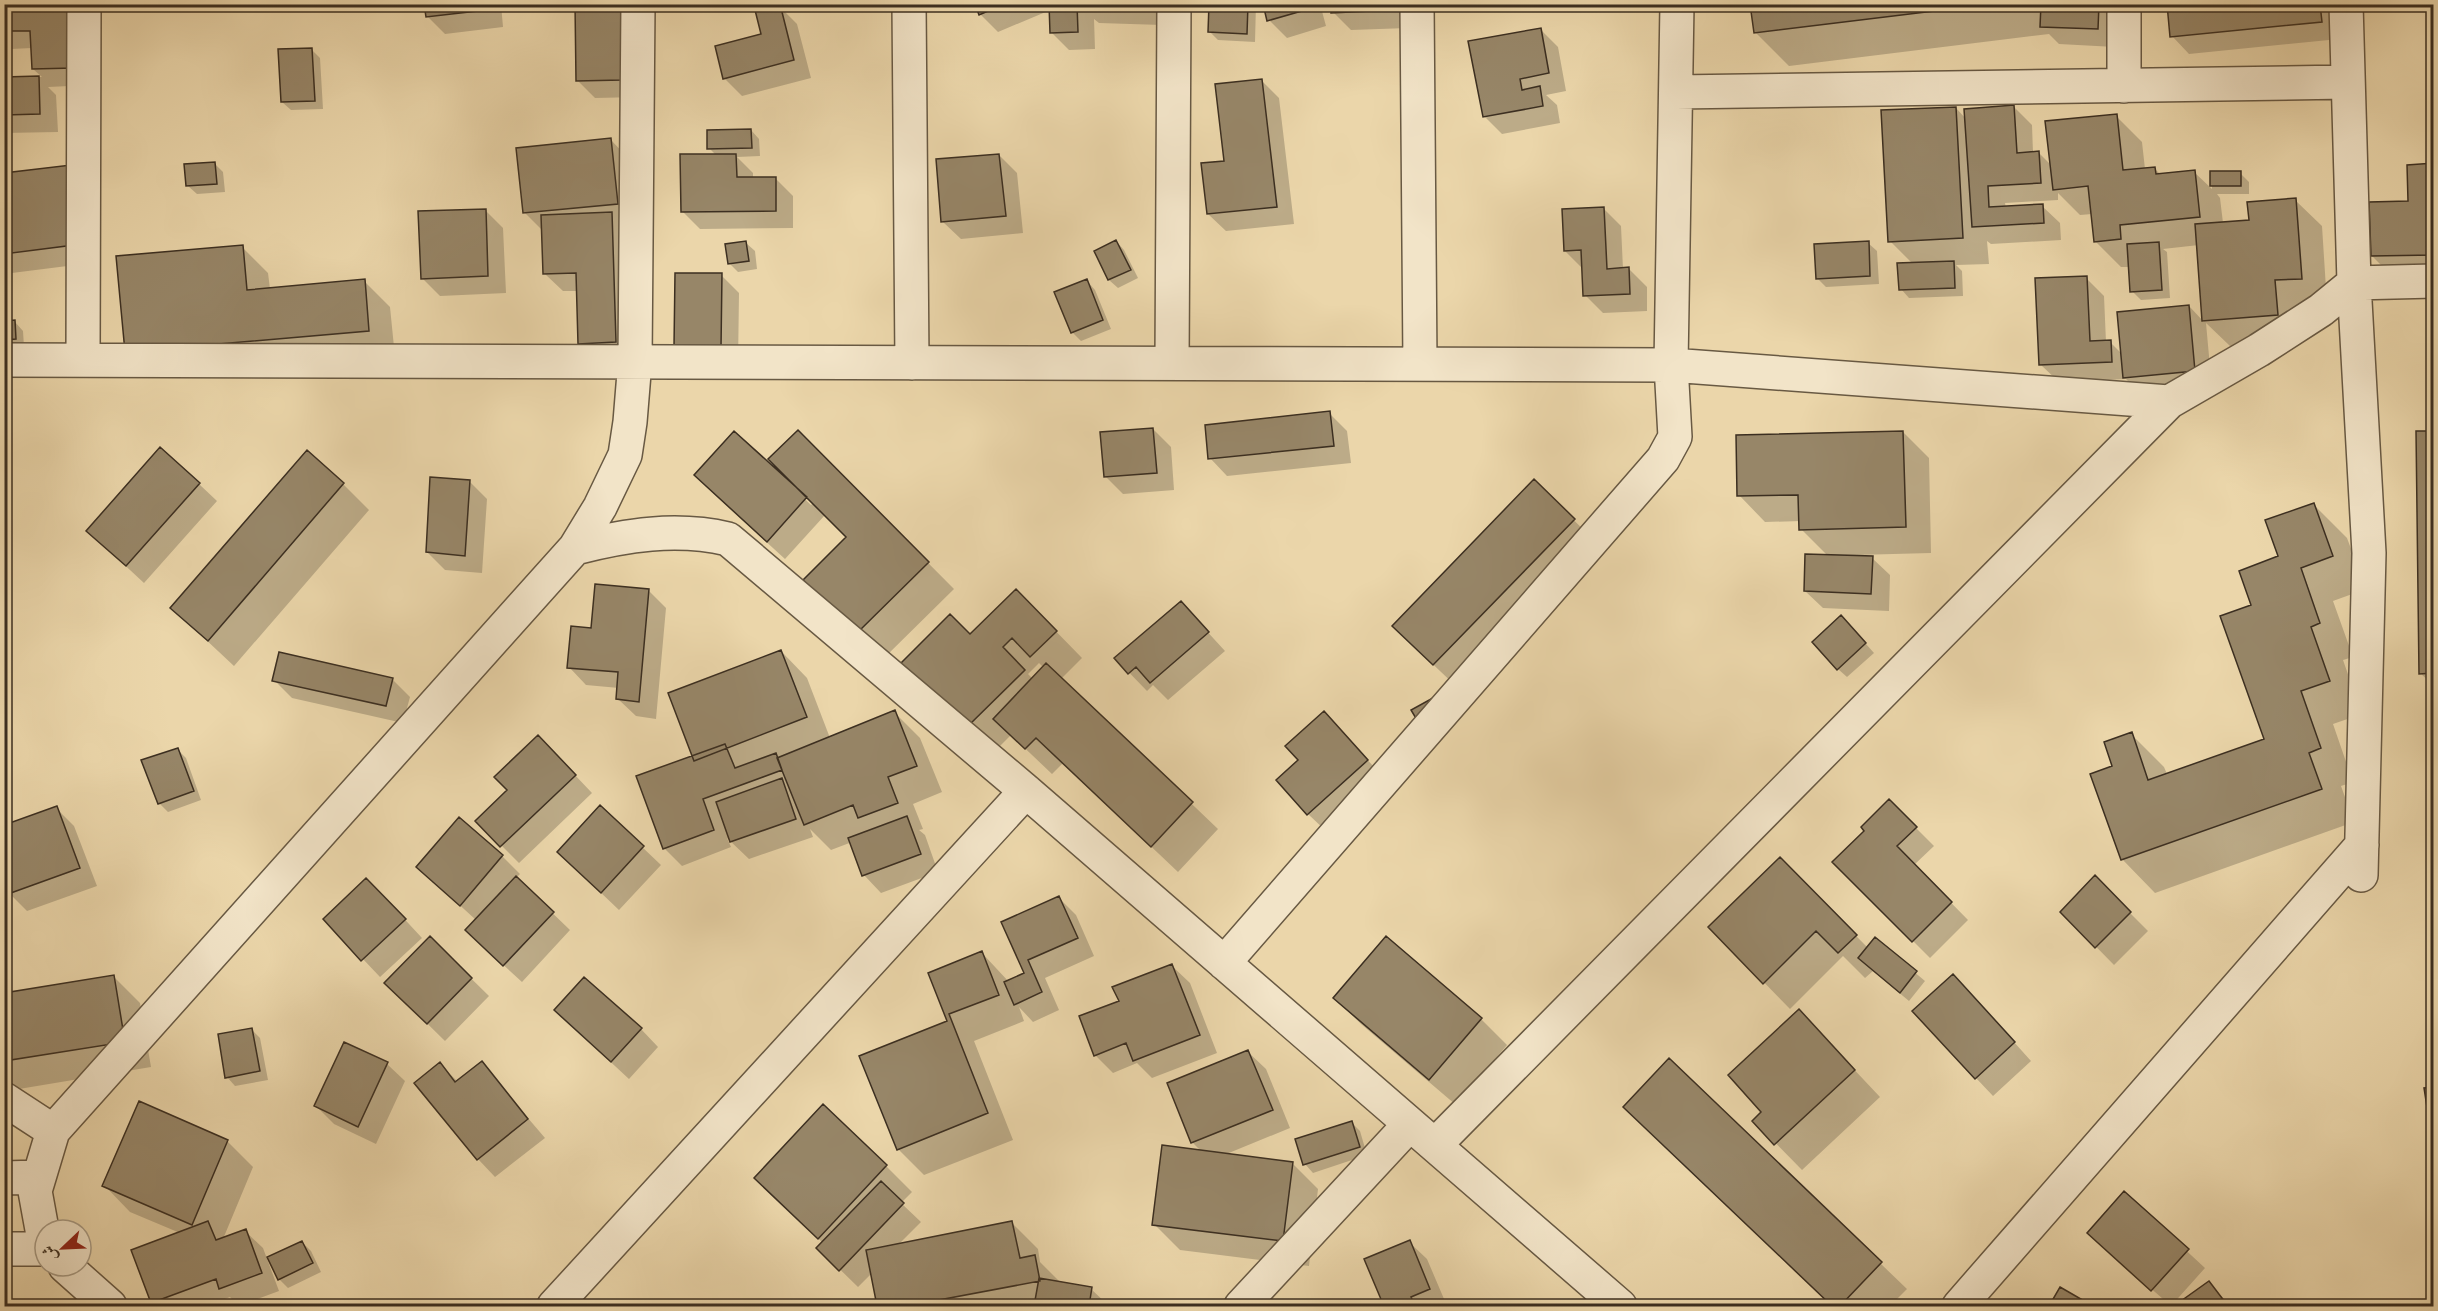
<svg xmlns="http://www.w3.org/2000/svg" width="2438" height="1311" viewBox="0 0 2438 1311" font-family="'Libre Bodoni',Amiri,serif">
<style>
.shadow{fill:#0003;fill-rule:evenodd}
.building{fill:#978668;stroke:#3c2f21;stroke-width:1.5}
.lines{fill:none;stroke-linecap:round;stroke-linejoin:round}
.minor-casing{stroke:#685943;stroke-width:36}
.minor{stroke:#f2e4c8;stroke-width:33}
</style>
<rect width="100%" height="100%" fill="#ebd6aa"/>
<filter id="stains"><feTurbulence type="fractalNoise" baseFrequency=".00333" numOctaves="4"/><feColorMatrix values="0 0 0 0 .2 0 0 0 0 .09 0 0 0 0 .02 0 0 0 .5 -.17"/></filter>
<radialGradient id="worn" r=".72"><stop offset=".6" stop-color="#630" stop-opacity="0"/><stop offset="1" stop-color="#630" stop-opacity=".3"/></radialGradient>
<path class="shadow" d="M4 4 91 85 48 87 56 95 58 132 4 133V78L42 77 33 69 32 48 11 49 4 43Z
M426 4H501L503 27 445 34 427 16Z
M577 4H628L640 97 595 98 577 80Z
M976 4H1045L1048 11 998 32 980 14Z
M1051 4H1163L1162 25 1099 23 1094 19 1095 49 1069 50 1051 32Z
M1210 4H1256L1255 42 1218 40 1209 31Z
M1264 4H1320L1326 26 1287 38 1269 20Z
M1333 4H1407L1408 28 1351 30 1333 12Z
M1752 4H2117L2115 47 2059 44 2049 34 1789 66 1755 32Z
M2169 4H2330L2339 39 2189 54 2172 36Z
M779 6 797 24 811 78 742 96 724 78 763 35Z
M1540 29 1558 47 1566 91 1546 95 1557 105 1560 123 1502 134 1484 116Z
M311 49 320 58 323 109 291 110 282 102Z
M1261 80 1279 98 1294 224 1226 231 1208 214Z
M2014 107 2032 125 2033 153H2039L2052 166 2116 116 2142 142 2145 169 2154 168 2161 175 2194 172 2212 189V173H2240L2249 182V194H2217L2220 198 2223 223 2250 221 2295 200 2322 226 2327 304 2304 341 2230 346 2206 323 2212 389 2142 395 2126 379 2059 382 2041 365 2086 278 2104 296 2106 342H2110L2122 354 2189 306 2204 322 2199 245 2163 249 2167 252 2170 298 2141 300 2132 291 2130 267H2121L2095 241 2092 214 2080 215 2058 193V200L2005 203 2006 208 2042 206 2060 223 2061 240 1991 244 1987 241 1989 264 1956 265 1962 271 1963 296 1909 298 1901 289 1913 264 1890 241 1956 108 1966 119Z
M751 130 759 139 760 156 737 157 753 173V178H775L793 196V228L700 229 682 211 716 155 709 148Z
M611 140 628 158 633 360 598 361 580 343 578 291H563L545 274 543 231 525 213Z
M999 155 1017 173 1023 233 961 239 943 222Z
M214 163 223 172 225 192 197 194 188 186Z
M2434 165V272L2390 274 2372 256Z
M4 175 99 262 4 274Z
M1603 208 1621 226 1623 269H1629L1647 287V311L1603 313 1585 295 1583 269 1565 251Z
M485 210 503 228 506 293 440 296 422 278Z
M1116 241 1124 250 1138 278 1118 288 1109 280 1096 251Z
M746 243 755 251 757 269 738 272 730 264Z
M1868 243 1877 251 1879 284 1826 287 1817 278Z
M242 247 268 273 270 289 364 281 390 307 395 357 153 378 126 352Z
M721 275 739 293 738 365 693 364Z
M1087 281 1095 290 1111 329 1081 341 1072 332Z
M4 322H15L23 331 24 347 4 348Z
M1329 413 1347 431 1351 463 1227 476 1210 458Z
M1153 429 1171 447 1174 490 1123 494 1105 476Z
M798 432 954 589 883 659 805 580 848 537 825 515 785 559 713 493 735 433 811 505 813 503Z
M1903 432 1929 458 1931 553 1856 555V557L1872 558 1890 575 1889 611 1823 608 1805 591 1828 556 1801 529V521L1765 522 1739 495Z
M2434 433V686L2420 673Z
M469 481 487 499 482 573 445 570 427 552Z
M1534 481 1600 546 1460 690 1420 652Z
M199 484 217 501 144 583 88 531Z
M343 484 369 510 234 666 172 608Z
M2314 505 2347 538 2366 589 2333 601 2353 657 2343 660 2362 714 2333 724 2353 782 2341 786 2354 822 2155 893 2122 859 2114 767 2131 734 2164 767 2167 774 2266 740 2253 606Z
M648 590 666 608 656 719 636 716 618 699 619 688 586 685 569 667 592 630Z
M1181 603 1225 651 1168 700 1153 685 1147 691 1116 659Z
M1042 617 1082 658 1061 679 1218 829 1178 872 1063 763 1052 774 1011 735 992 754 902 664 970 636ZM1039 663 1044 668 1033 679 1028 674Z
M1850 626 1874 653 1847 677 1838 669Z
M781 651 807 678 830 738 894 712 920 738 942 792 913 804 923 829 919 830 925 835 938 872 881 893 864 875 852 842 831 850 810 829 813 837 749 859 727 838 731 847 682 866 664 848 694 756Z
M392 679 410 697 403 723 292 698 274 680Z
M1341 731 1385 779 1326 831 1308 814Z
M177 749 186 758 201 800 168 812 159 803Z
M556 755 592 793 519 863 477 821Z
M1889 801 1934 846 1914 865 1968 920 1930 958 1834 862 1866 831Z
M600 807 661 865 619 910 576 869Z
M56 808 74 826 97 886 27 911 9 893Z
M459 819 502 856 520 874 516 878 570 930 522 982 485 948 476 920 418 867Z
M1780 859 1868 948 1875 939 1925 981 1909 1001 1873 971 1865 978 1843 956 1790 1009 1710 927Z
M2095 878 2148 931 2114 965 2062 912Z
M384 897 422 938 380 977 325 919Z
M1059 898 1076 915 1094 956 1045 978 1059 1010 1033 1022 1019 1007 1024 1021 974 1041 1013 1140 924 1175 898 1149 949 1022 930 974 982 953 1009 982 1026 974 1003 923Z
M430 938 489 996 445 1041 386 983Z
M1386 938 1481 1019 1507 1045 1456 1105 1361 1024 1335 998Z
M1172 966 1190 983 1217 1053 1152 1078 1137 1063 1113 1073 1095 1055 1121 1002Z
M114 977 140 1003 151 1067 19 1089 4 1075V995Z
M1970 993 2031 1061 1993 1096 1976 1078Z
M1799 1011 1880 1097 1802 1170 1754 1121 1763 1112Z
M574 1028 641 1029 658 1047 629 1079Z
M251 1029 260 1038 268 1080 235 1086 227 1077Z
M1248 1052 1266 1069 1290 1128 1224 1155 1292 1163 1318 1189 1309 1266 1180 1250 1154 1224 1202 1152 1193 1143 1169 1084Z
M1669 1060 1907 1289 1890 1306H1833L1651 1133Z
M481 1063 545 1138 495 1177 478 1159 440 1064 458 1082Z
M387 1064 405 1081 376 1144 334 1124 316 1106Z
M1351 1122 1360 1131 1367 1155 1313 1173 1305 1164Z
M227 1141 253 1167 223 1239 245 1231 263 1248 279 1291 238 1306 230 1297 206 1306H156L133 1251 180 1233 130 1212 104 1185Z
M886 1166 912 1192 901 1203 921 1222 898 1245 1012 1223 1038 1249 1040 1262 1060 1282 1091 1289 1109 1306H879L872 1273 858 1287 818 1248 823 1243 782 1204Z
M2124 1193 2205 1268 2171 1306 2107 1250Z
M302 1242 311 1251 321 1272 288 1288 279 1279Z
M1409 1242 1427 1259 1447 1306H1381L1385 1305Z
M2209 1283 2231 1306H2176Z
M2061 1290 2090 1306H2051Z
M326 1303 330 1306H317Z"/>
<path class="building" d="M4 4H72L74 68 32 69 30 31H4Z
M424 4H486V10L426 17Z
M575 4H621L622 80 576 81Z
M780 4 794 60 723 79 715 46 761 34 755 10Z
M975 4H1004L979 15Z
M1049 4H1077L1078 32 1050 33Z
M1079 4H1145V8Z
M1209 4H1248L1247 34 1208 32Z
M1263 4H1308L1309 9 1267 21Z
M1331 4H1391V10L1331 13Z
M1750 4H1992L1754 33Z
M2041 4H2099L2098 29 2040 27Z
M2167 4H2228L2229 8 2243 7V4H2320L2322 22 2170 37Z
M1541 28 1549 73 1520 79 1522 90 1540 86 1543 106 1483 117 1468 41Z
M312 48 315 101 281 102 278 49Z
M39 76 40 114 4 115V77Z
M1262 79 1277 207 1207 214 1201 163 1224 161 1215 84Z
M2014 105 2017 153 2039 151 2041 183 1988 186 1989 207 2043 204 2044 223 1972 227 1964 109Z
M1956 107 1963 238 1888 242 1881 110Z
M2117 114 2123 170 2155 167 2156 174 2195 170 2200 217 2120 225 2121 239 2094 242 2088 186 2053 190 2045 121Z
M751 129 752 148 707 149V130Z
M611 138 618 204 523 213 516 148Z
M680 154H736L737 177H776V211L681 212Z
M999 154 1006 216 941 222 936 159Z
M215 162 217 184 186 186 184 164Z
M2434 163V255L2371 256 2369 202 2408 201 2407 165Z
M71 165 82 244 4 254V173Z
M2210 171H2241V186H2210Z
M2296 198 2302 279 2275 280 2278 315 2202 321 2195 224 2249 220 2247 202Z
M1604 207 1607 269 1629 267 1630 294 1583 296 1581 250 1564 251 1562 209Z
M486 209 488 276 421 279 418 211Z
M612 212 616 342 578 344 576 273 543 274 541 215Z
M1116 240 1131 270 1108 280 1094 251Z
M746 241 749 261 728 264 725 244Z
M1869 241 1870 276 1816 279 1814 244Z
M2159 242 2162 290 2130 292 2127 244Z
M243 245 247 290 365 279 369 331 125 352 116 256Z
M1954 261 1955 288 1899 290 1897 263Z
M675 273H722L721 348 674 347Z
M2087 276 2090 341 2111 340 2112 362 2039 365 2035 278Z
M1087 279 1103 320 1071 333 1054 292Z
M2189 305 2195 371 2123 378 2117 312Z
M15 320 16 339 4 340V321Z
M1330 411 1334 446 1208 459 1205 425Z
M1153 428 1157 473 1104 477 1100 432Z
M798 430 929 562 856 634 803 580 846 537 768 459Z
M734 431 807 497 767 542 694 475Z
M1903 431 1906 527 1799 530 1798 495 1737 496 1736 435Z
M2416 431H2434V673L2419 674Z
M160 447 200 483 126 566 86 531Z
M307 450 344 483 208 641 170 608Z
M430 477 470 480 465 556 426 552Z
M1534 479 1575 519 1433 665 1392 626Z
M2314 503 2333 556 2301 568 2320 623 2311 627 2330 681 2301 691 2321 748 2309 753 2322 789 2121 860 2090 774 2112 766 2104 742 2132 732 2148 780 2264 739 2220 616 2251 605 2239 571 2278 556 2265 520Z
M1805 554 1873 556 1871 594 1804 591Z
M595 584 649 589 639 702 616 699 618 672 567 668 571 626 591 628Z
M1016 589 1057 631 1030 657 1012 638 1003 647 1025 670 965 729 900 664 950 614 970 634Z
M1181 601 1209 632 1150 683 1136 667 1128 674 1114 658Z
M1841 615 1866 643 1837 670 1812 642Z
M781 650 807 717 694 761 668 693Z
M279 652 393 678 386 706 272 681Z
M1046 663 1193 802 1151 847 1036 738 1025 749 993 719Z
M1442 693 1420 725 1411 710Z
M895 710 917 766 888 777 898 803 858 818 853 805 804 825 777 758Z
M1324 711 1368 760 1307 815 1276 780 1298 760 1285 746Z
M538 735 576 775 500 847 475 821 507 790 494 777Z
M725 744 735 768 776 753 782 770 703 799 714 830 663 849 636 776Z
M178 748 194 791 158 804 141 760Z
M782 778 796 819 730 842 716 802Z
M1889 799 1917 827 1897 846 1952 902 1912 942 1832 862 1864 831 1861 827Z
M600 805 644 846 601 893 557 852Z
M57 806 80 868 8 894 4 885V825Z
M907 816 921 854 862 876 848 838Z
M459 817 503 855 460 906 416 867Z
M1780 857 1857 935 1838 953 1816 931 1763 984 1708 927Z
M2095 875 2131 912 2095 948 2060 912Z
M516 876 554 912 503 966 465 930Z
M366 878 406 919 361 961 323 919Z
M1059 896 1078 938 1028 960 1042 992 1014 1005 1004 982 1024 973 1001 922Z
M430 936 472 978 427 1024 384 983Z
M1386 936 1482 1018 1429 1080 1333 998Z
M1875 937 1917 971 1900 993 1858 958Z
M982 951 999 995 949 1014 988 1113 897 1150 859 1056 947 1021 928 973Z
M1172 964 1200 1035 1133 1061 1126 1043 1094 1056 1079 1016 1119 1001 1112 987Z
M1953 974 2015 1042 1975 1079 1912 1011Z
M114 975 125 1042 4 1061V993Z
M584 977 642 1028 611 1062 554 1010Z
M1799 1009 1855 1070 1774 1145 1752 1121 1761 1112 1728 1075Z
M252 1028 260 1071 225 1078 218 1034Z
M344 1042 388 1062 358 1127 314 1106Z
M1248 1050 1273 1110 1191 1143 1167 1083Z
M1669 1058 1882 1262 1840 1306H1832L1623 1107Z
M482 1061 528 1119 477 1160 414 1083 440 1062 455 1082Z
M2434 1087V1146H2433L2424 1088Z
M139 1101 228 1140 192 1225 102 1186Z
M823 1104 887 1165 818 1239 754 1178Z
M1352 1121 1360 1147 1303 1165 1295 1139Z
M1162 1145 1293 1162 1283 1241 1152 1225Z
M881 1181 904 1203 839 1271 816 1248Z
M2124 1191 2189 1249 2151 1291 2087 1233Z
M208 1221 216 1240 246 1229 262 1273 219 1289 216 1279 151 1303 131 1250Z
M1012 1221 1020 1258 1035 1255 1040 1281 907 1306H877L866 1250Z
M1410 1240 1430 1289 1411 1297 1415 1306H1378L1383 1304 1364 1259Z
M302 1241 313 1263 278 1280 267 1257Z
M1039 1278 1092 1287 1089 1306H1034Z
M2209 1281 2228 1306H2174Z
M2060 1287 2093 1306H2049Z"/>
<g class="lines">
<defs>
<path id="minor" d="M909 4 912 363
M1417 4 1420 364
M2346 4 2354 283 2369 553 2361 875
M2124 86V4
M1676 92 2347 82
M4 360 1671 365 2169 402 2259 350 2321 310 2354 283 2434 281
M83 360 84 4
M1172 363 1174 4
M575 548C626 535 676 527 728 539L1026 791 1620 1306
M1224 963 1663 459 1675 437 1671 365 1677 4
M4 1099 53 1131
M1435 1145 2169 402
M4 1178 39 1177
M45 1246 35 1191 53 1131 575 548 600 507 625 455 630 422 635 361 638 4
M4 1249H45
M65 1266 110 1306
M554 1306 1026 791
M1241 1306 1410 1124
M1959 1306 2362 845"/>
</defs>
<use href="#minor" class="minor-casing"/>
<use href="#minor" class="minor"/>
</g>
<rect width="2438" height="1311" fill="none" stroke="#ebd6aa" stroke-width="24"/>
<rect x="6" y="6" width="2426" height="1299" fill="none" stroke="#3c2f21" stroke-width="3"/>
<rect x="12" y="12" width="2414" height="1287" fill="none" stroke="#3c2f21" stroke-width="1.5"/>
<g transform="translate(63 1248) rotate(247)"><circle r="28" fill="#f2e4c8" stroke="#a99c85" stroke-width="1.5"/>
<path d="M0-4.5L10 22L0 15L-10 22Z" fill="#8f2418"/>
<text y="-9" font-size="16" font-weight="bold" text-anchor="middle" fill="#3c2f21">ش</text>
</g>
<rect width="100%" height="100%" filter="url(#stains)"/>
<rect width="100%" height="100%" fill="url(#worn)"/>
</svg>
